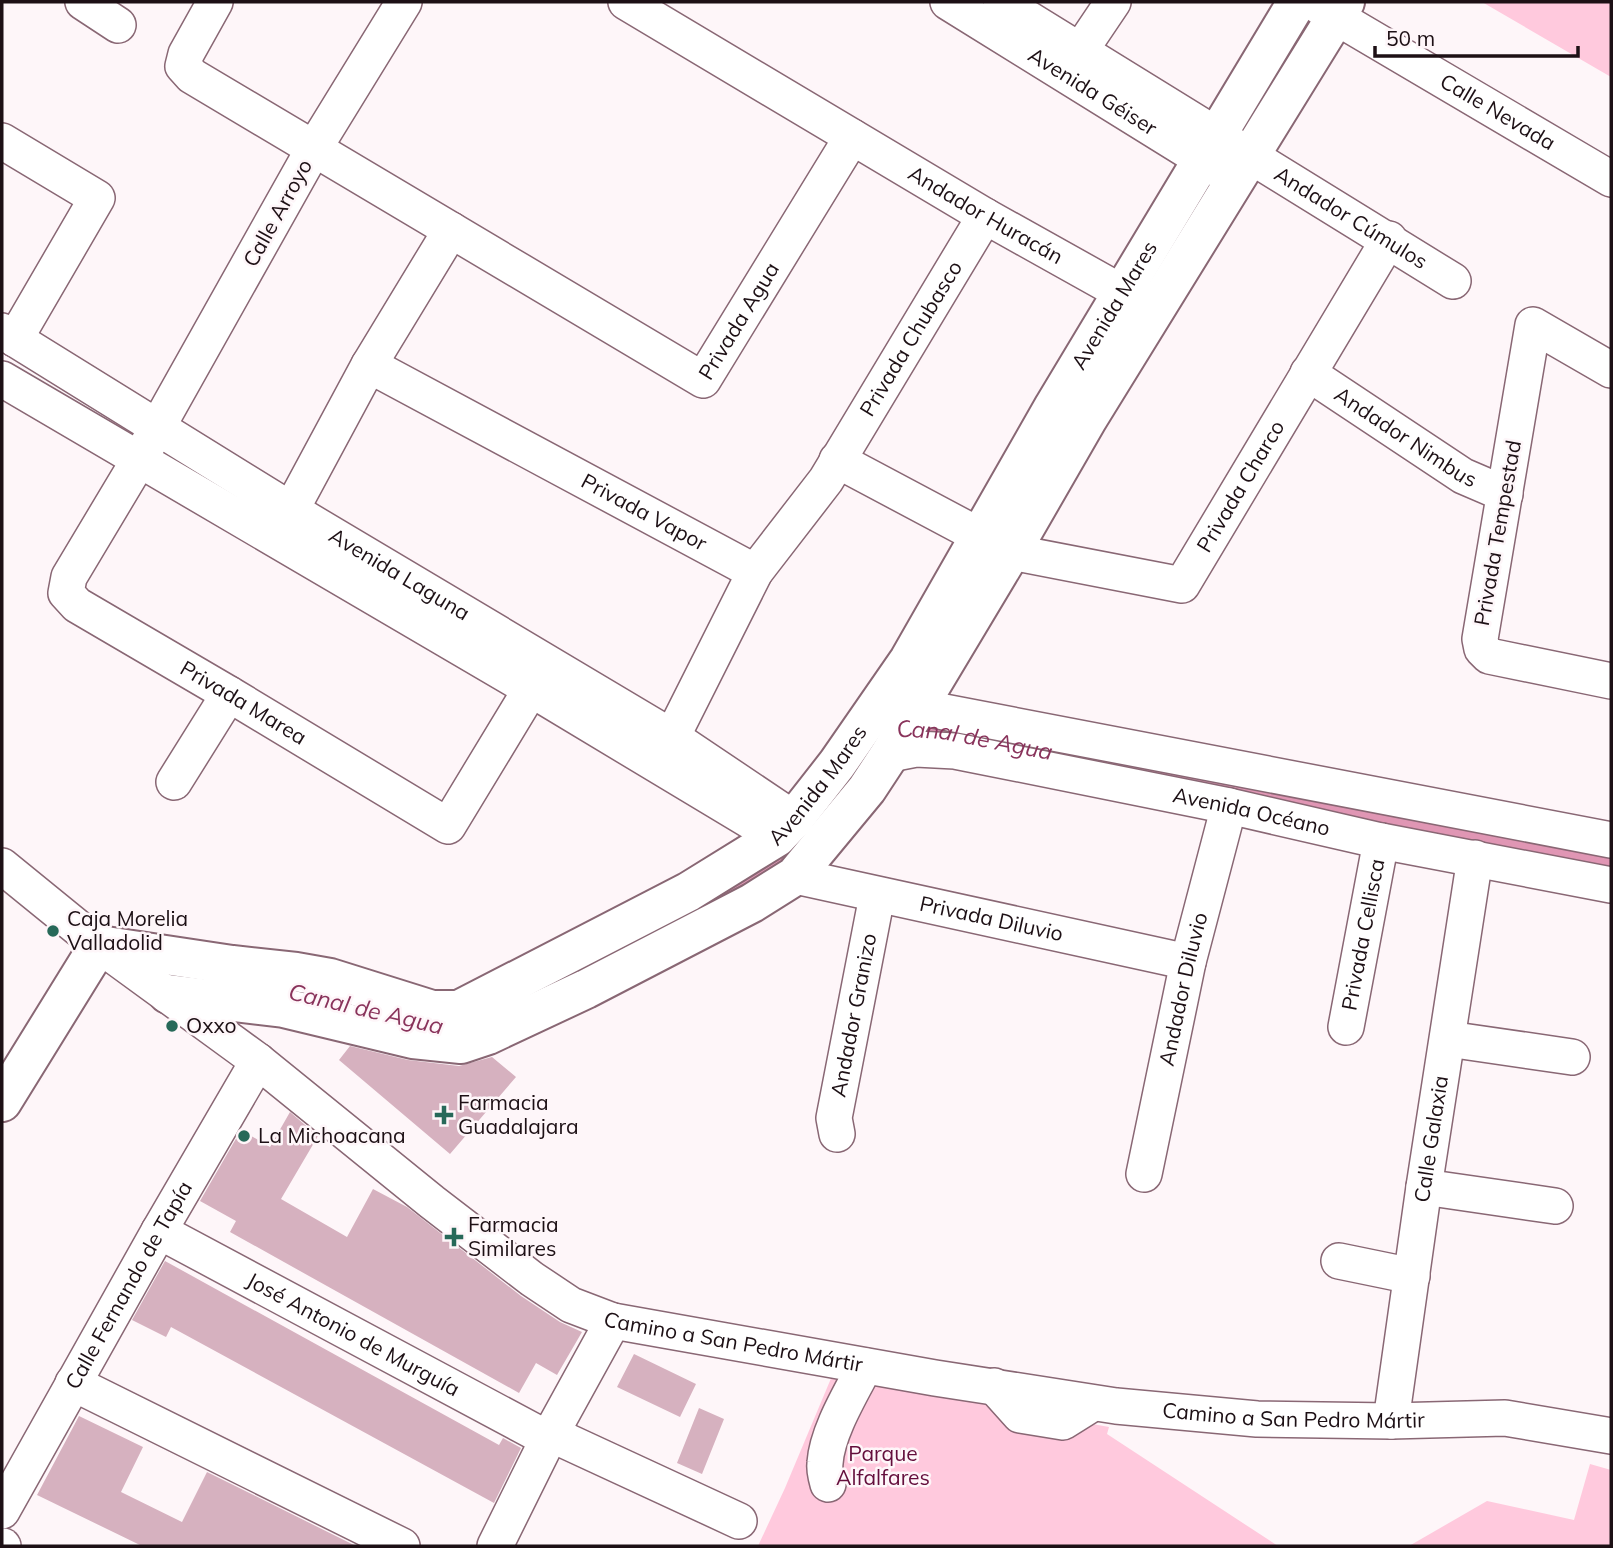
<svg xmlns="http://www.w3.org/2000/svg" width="1613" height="1548" viewBox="0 0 1613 1548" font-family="Mulish,sans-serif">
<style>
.green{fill:#ffc9dd}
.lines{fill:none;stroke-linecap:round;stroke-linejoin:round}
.canal{stroke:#e096b4;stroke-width:28}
.building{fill:#d6b1bf}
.minor-casing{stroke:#896774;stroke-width:38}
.major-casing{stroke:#896774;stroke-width:42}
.minor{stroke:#fff;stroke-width:35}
.major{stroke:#fff;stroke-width:38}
.poi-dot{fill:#276959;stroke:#fef6f9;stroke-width:2.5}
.labels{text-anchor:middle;stroke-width:5;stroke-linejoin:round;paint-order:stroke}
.street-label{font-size:21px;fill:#1d1015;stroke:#fef6f9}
.poi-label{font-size:21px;fill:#1d1015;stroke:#fef6f9;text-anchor:start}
.park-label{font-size:21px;fill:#640e3c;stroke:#fef6f9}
.water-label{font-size:23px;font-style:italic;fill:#89335b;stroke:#fef6f9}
</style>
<rect width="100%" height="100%" fill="#fef6f9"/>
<path class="green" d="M1482 2H1611V77Z
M832 1376 1109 1427 1107 1434 1278 1546H758L785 1488Z
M1590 1464 1611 1470V1546H1409L1487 1501 1574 1520Z"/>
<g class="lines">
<g class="canal">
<path id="s1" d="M890 733 905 729 942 731 1611 860"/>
<path d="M538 992 758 875 779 860 811 829"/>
</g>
</g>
<path class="building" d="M350 1046 408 1060 459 1066 492 1057 516 1077 450 1154 339 1060Z
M290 1112 318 1136 281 1199 347 1237 373 1189 407 1207 521 1296 560 1322 582 1332 557 1375 536 1363 519 1393 230 1232 236 1221 200 1201 241 1130 270 1147Z
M165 1261 499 1445 503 1438 521 1448 494 1503 171 1327 166 1337 132 1320Z
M634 1354 696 1384 680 1417 617 1387Z
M699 1408 724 1419 702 1474 677 1463Z
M79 1416 143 1447 121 1492 182 1522 207 1472 356 1546H142L37 1495Z"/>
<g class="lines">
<defs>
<g id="minor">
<path d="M83 2 118 25"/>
<path id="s2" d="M215 2 186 54 183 66 192 76 703 380 852 137"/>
<path id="s3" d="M404 2 313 150 139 460 69 577 66 593 77 605 229 694 448 826 531 689"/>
<path id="s4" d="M626 2 985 216 1121 292"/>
<path id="s5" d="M948 2 1227 175"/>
<path id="s6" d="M1001 2 1453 281"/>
<path id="s7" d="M1313 2 1336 17 1611 179"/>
<path d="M1080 51 1113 2"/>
<path d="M2 141 97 198 15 339"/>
<path id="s8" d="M2 331 291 510 672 737 794 819"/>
<path id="s9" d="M369 365 755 572"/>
<path d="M1611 370 1533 325 1480 639 1482 649 1489 656 1611 681"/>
<path id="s10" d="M1308 373 1463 476 1505 494"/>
<path d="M2 379 531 689 777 837"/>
<path d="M837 460 978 535"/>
<path d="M291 510 369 365 451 230"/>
<path id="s11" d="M1011 552 1182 585 1389 239"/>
<path d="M918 707 1611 840"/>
<path id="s12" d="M672 737 755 572 826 480 985 216"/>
<path id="s13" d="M890 754 916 749 955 751 1229 806 1381 841 1611 885"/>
<path d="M174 782 229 694"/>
<path id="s14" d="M2 866 99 945 258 1061 432 1202 532 1279 571 1305 613 1321 935 1378 1116 1406 1257 1419 1391 1421 1505 1418 1611 1436"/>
<path id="s15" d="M795 876 1188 962"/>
<path id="s16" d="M1346 1027 1381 841"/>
<path d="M1448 1039 1572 1057"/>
<path id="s17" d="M837 1134 834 1118 877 896"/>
<path id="s18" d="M1144 1174 1188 962 1229 806"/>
<path d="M1424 1187 1555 1206"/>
<path id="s19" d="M159 1231 548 1439"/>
<path d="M1339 1261 1412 1276"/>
<path d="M73 1383 402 1546"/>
<path d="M994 1386 1020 1415 1063 1422 1087 1407"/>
<path id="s20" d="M1391 1421 1424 1187 1475 858"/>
<path d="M551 1434 739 1521"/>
<path d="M828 1484C826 1477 824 1470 825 1463 827 1432 851 1393 865 1366"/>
<path id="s21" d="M2 1511 159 1231 258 1061"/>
<path d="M2 1546H3"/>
<path d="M495 1546 548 1439 613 1321"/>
</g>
<g id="major">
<path d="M168 994 284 1008 413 1039 461 1044 488 1035 586 989 752 903 795 876 867 789 890 754 1011 552 1087 420 1345 2"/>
<path id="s22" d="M2 1102 99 945 232 965 296 972 330 978 432 1010H459L688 892 777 837 794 819 837 764 909 660 1054 406 1297 2"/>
</g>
</defs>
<use href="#minor" class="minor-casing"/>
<use href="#major" class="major-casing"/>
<use href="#minor" class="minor"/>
<use href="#major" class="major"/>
</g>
<g class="poi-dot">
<circle cx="53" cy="931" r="7"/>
<circle cx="172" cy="1026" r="7"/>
<path d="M440.5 1104.5h7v7h7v7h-7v7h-7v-7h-7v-7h7z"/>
<circle cx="244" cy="1136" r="7"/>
<path d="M450.5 1226.5h7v7h7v7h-7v7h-7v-7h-7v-7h7z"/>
</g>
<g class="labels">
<g class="street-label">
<text dy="7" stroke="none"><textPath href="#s5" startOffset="170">Avenida Géiser</textPath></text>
<text dy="7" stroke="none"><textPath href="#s7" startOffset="215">Calle Nevada</textPath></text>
<text transform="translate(278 213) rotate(-61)" y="7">Calle Arroyo</text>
<text dy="7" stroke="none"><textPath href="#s4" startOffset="418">Andador Huracán</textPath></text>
<text dy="7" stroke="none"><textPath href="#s6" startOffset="411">Andador Cúmulos</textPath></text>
<text dy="7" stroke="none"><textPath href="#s22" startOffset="1545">Avenida Mares</textPath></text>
<text dy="7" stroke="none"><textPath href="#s2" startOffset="749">Privada Agua</textPath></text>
<text dy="7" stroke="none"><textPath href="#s12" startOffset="466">Privada Chubasco</textPath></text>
<text dy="7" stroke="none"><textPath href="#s10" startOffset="117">Andador Nimbus</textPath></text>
<text dy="7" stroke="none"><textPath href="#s11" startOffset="289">Privada Charco</textPath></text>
<text dy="7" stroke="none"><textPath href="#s9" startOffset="312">Privada Vapor</textPath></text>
<text transform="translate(1498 533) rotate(-80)" y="7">Privada Tempestad</text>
<text dy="7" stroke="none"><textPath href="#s8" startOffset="466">Avenida Laguna</textPath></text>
<text dy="7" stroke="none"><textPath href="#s3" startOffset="891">Privada Marea</textPath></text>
<text dy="7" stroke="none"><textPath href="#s22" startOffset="980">Avenida Mares</textPath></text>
<text dy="7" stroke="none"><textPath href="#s13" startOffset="368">Avenida Océano</textPath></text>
<text dy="7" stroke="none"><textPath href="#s15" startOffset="201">Privada Diluvio</textPath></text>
<text dy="7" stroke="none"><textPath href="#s16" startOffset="94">Privada Cellisca</textPath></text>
<text dy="7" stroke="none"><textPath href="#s18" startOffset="189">Andador Diluvio</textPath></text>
<text dy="7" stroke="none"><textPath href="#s17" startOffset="121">Andador Granizo</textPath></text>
<text dy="7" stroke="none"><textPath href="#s20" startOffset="285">Calle Galaxia</textPath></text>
<text dy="7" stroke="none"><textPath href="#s21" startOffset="259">Calle Fernando de Tapía</textPath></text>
<text dy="7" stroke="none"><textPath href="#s19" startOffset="220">José Antonio de Murguía</textPath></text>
<text dy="7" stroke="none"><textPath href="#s14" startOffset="886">Camino a San Pedro Mártir</textPath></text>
<text dy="7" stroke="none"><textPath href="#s14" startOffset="1452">Camino a San Pedro Mártir</textPath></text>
</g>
<g class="poi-label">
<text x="67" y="926">Caja Morelia<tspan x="67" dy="24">Valladolid</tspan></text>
<text x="186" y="1033">Oxxo</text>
<text x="458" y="1110">Farmacia<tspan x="458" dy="24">Guadalajara</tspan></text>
<text x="258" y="1143">La Michoacana</text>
<text x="468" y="1232">Farmacia<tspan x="468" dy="24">Similares</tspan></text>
</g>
<g class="park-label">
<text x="883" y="1461">Parque<tspan x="883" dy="24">Alfalfares</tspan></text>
</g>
<g class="water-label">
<text dy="8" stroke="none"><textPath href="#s1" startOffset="86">Canal de Agua</textPath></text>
<text transform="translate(366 1009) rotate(13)" y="8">Canal de Agua</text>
</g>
</g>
<rect width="1613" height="1548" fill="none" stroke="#1d1015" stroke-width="7"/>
<path d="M1375 46v10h203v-10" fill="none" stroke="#1d1015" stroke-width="3.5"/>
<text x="1386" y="46" font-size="21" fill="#1d1015" stroke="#fef6f9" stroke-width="5" paint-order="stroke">50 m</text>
</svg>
